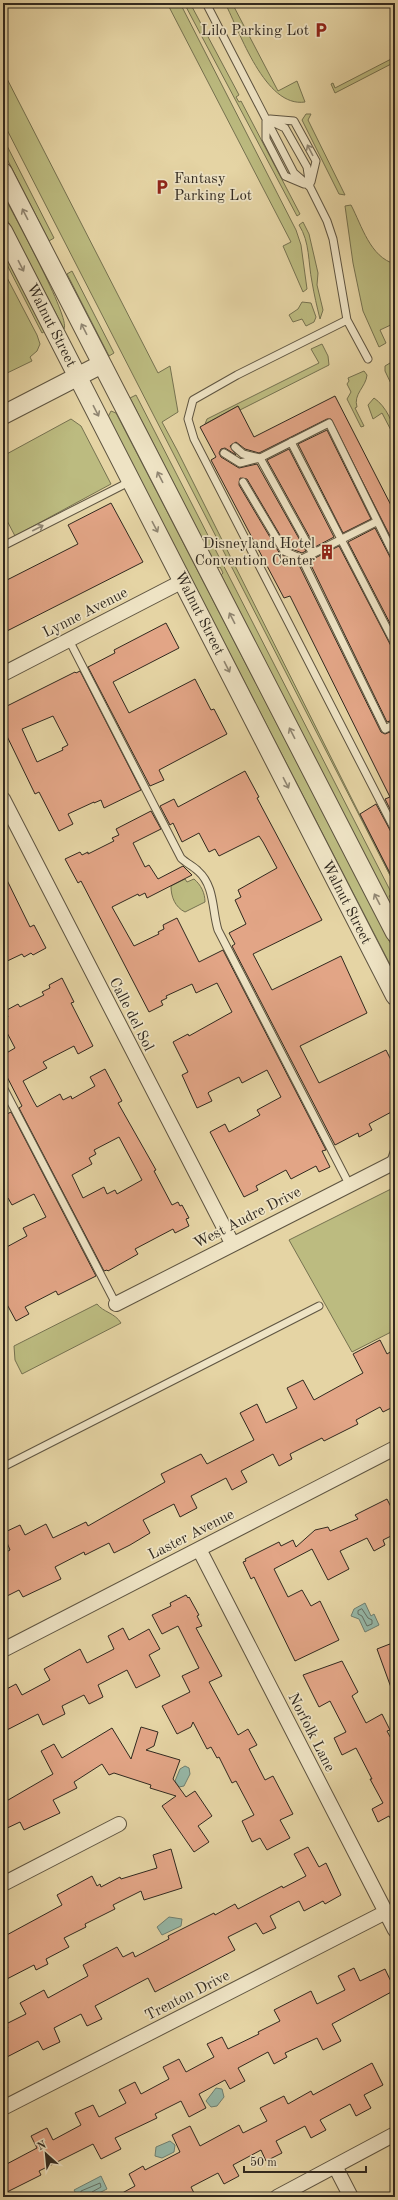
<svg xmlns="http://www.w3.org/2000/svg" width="398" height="2200" viewBox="0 0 398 2200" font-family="'Old Standard TT',serif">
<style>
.green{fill:#bcbb80;stroke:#767250}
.water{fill:#96b8a8;stroke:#6e7f71}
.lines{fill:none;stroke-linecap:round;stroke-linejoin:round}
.shore{stroke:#647064;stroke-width:1}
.building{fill:#e2a586;stroke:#31291f;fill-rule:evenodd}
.service-casing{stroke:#5e5440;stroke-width:9}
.minor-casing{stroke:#5e5440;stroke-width:16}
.tertiary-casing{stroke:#5e5440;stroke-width:20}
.service{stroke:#eee3c4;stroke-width:7}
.minor{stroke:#eee3c4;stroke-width:14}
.tertiary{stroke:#eee3c4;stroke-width:18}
.oneway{stroke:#908672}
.labels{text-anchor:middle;stroke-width:3.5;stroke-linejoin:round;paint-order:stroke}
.poi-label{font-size:15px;fill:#31291f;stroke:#eee3c4;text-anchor:end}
.street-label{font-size:15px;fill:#31291f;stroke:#eee3c4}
</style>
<rect width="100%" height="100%" fill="#e5d4a4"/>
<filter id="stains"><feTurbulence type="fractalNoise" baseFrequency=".005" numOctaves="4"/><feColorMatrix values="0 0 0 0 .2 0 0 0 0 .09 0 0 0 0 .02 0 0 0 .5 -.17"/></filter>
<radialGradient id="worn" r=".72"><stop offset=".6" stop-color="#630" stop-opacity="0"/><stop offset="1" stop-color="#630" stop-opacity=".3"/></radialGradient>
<path class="green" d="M167 3H180L296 230 301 245 307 289 303 292 283 246 291 242Z
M184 3H190L239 95 236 97 239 102 241 101 300 214 297 216Z
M225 3H232L278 91 297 81 305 102C265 108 240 32 225 3Z
M395 57V62L335 93 331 84 333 83 335 88Z
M3 71 158 373 170 366 178 412 162 422 177 450 395 885 3 122Z
M306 114H311L308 120 345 195 339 194 302 120Z
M3 138 54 238 49 241 3 151Z
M3 194C12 212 71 318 64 329L3 212Z
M351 205C362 226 370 257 395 264V323L380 330 386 343 379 347 363 311 353 263 345 206Z
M303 222 309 234 318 273 317 285 323 310 320 319C317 307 314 294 312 282 308 262 310 242 299 225Z
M3 245 47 330 42 333 3 257Z
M3 270 37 335 40 344 37 351 30 357 32 361 3 375Z
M72 271 114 353 109 356 67 274Z
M302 302 311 303 316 317 314 322 306 326 302 319 293 322 289 315 298 309Z
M322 344 328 356 329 365 240 410 238 406 205 424 207 419 319 363 311 349Z
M395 360 393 373 395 392 385 371V366Z
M364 371 367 375C366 387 353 394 357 407L355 408 364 426 361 427 347 399 351 392 347 384 349 381 348 378Z
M136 395 392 894 389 896 395 906 393 910 221 575 223 573 220 567 217 568 130 398Z
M374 398C386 406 395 425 395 438L382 413 373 419 368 405Z
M111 411 116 413 395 952V974L108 417Z
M71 419 81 426 111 484 15 536 3 513V456Z
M185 879 187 882 194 879C201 885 205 893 205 902L185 912C175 907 171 897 171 886Z
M395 1187V1330L352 1352 289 1240Z
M97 1304C103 1312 115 1313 121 1323L22 1374 15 1360 14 1346Z"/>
<path class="water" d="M365 1603 371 1616 374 1614 379 1625 365 1632 359 1619 351 1616 354 1609Z
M185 1766 189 1768 190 1774 184 1786 179 1787 175 1781 180 1769Z
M169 1917 182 1919 181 1926 162 1935 157 1927Z
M216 2088 222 2089 224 2097 217 2106 211 2107 206 2101Z
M170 2141 175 2145 174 2152 162 2158 155 2156 156 2147Z
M101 2176 107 2189 91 2197H78L74 2190Z"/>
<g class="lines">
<path class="shore" d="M362 1609 368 1618 372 1620V1624L367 1626 362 1616 358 1614V1611Z
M81 2197V2191L100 2183 101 2187 92 2192 90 2197"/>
</g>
<path class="building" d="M335 396 395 513V546L331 419H327L259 453 245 449 236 442 230 446 236 455 225 448 221 449 219 453 221 457 239 468 257 464 306 551 302 553 287 547 247 479 240 478 239 485 280 554 298 563 381 732 385 734 395 730V819L385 799 390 797 290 596 284 598 211 460 216 457 200 427 238 406 254 437Z
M327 430 371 519 343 533 298 444Z
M289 449 334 537 315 547 267 460Z
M111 503 143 562 3 633V582L78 544 68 525Z
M375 528 391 559 395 562V633L348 542Z
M339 546 391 646 395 649V719L387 722 309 561Z
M166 623 179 648 113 682 129 713 195 679 211 710 214 709 227 734 159 770 164 780 150 786 88 667 115 653 114 650Z
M80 671 141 790 104 808 101 800 94 803V802L68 814 73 824 59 831 39 792 35 794 3 728V708L75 672 76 673ZM53 716 68 745 62 748 63 750 37 762 22 729Z
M245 771 259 797 257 798 322 920 253 954 272 990 341 956 367 1013 300 1046 319 1083 386 1050 395 1068V1110L369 1124 372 1130 359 1137 358 1133 335 1145 232 946 235 944 229 933 246 924 235 900 241 897 238 890 277 868 263 842 259 836 219 856 215 849 209 852 199 833 182 842 173 823 170 825 160 806 174 799 178 807Z
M376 804 391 832 395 835V883L360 814Z
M151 811 161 829 133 843 145 867 149 865 158 879 183 866 192 875 147 898 145 893 139 896 138 894 112 907 134 946 159 934 158 932 164 929 163 925 177 918 199 962 223 950 326 1150 322 1151 330 1167 319 1172 316 1166 291 1179 286 1170 256 1186 258 1190 244 1197 210 1132 225 1124 229 1132 231 1131 260 1115 257 1110 281 1097 267 1070 242 1083 239 1077 209 1092 208 1093 212 1101 197 1108 182 1075 188 1072 173 1042 188 1034 189 1036 232 1012 217 983 196 993 192 984 166 996 167 998 161 1001 163 1005 149 1012 81 881 78 883 65 859 80 852 82 855 88 852V854L114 841 112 838 119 835 116 829Z
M3 872 30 927 34 925 46 948 33 955 31 953 24 957 22 954 3 963Z
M62 978 74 1002 71 1003 93 1046 78 1054 74 1046 43 1062 47 1068 23 1081 34 1102 37 1107 60 1094 63 1100 71 1096 72 1099 95 1086 90 1077 105 1069 122 1101 118 1103 156 1170 154 1171 172 1205 178 1202 180 1206 182 1205 189 1218 186 1219 189 1226 175 1233 173 1229 135 1249 138 1254 108 1271 107 1270 104 1271 19 1108 22 1106 3 1069V1055L15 1048 3 1025V1019L8 1017 5 1011 18 1004 20 1007 44 995 42 992 50 988 49 985ZM119 1137 142 1180 117 1194 115 1190 107 1194 104 1187 83 1198 72 1175 92 1164 89 1158 96 1154 94 1150Z
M11 1112 96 1276 58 1295 56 1291 25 1307 29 1314 16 1321 3 1297V1249L27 1236 23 1228 46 1217 34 1194 12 1205 8 1198 3 1200V1116Z
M380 1340 387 1354 395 1349V1406L383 1412 380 1407 356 1420 358 1424 324 1441 322 1438 290 1454 292 1459 279 1466 273 1454 241 1471 247 1482 232 1490 226 1478 191 1496 197 1508 180 1517 174 1504 143 1520 150 1533 130 1545 114 1553 109 1543 85 1555 84 1552 55 1567 61 1579 23 1597 19 1590 3 1598V1554L10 1550 3 1533 20 1525 25 1535 46 1524 53 1538 86 1522 88 1526 165 1482 161 1474 201 1454 207 1464 254 1440 240 1413 257 1404 266 1423 297 1408 287 1388 303 1380 314 1400 363 1373 353 1354Z
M387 1499 391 1507 395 1505V1534L383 1540 385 1545 374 1551 367 1538 340 1551 349 1569 328 1580 312 1549 274 1569 288 1597 302 1590 311 1606 320 1601 339 1640 295 1661 254 1577 251 1579 243 1562 246 1561 245 1559 279 1542 281 1546 293 1540 296 1547 315 1530 328 1527 330 1531 358 1519 355 1515Z
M186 1595 188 1598 189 1597 199 1615 197 1616 202 1626 196 1628 222 1676 209 1682 238 1735 248 1729 257 1745 249 1749 265 1780 273 1776 293 1814 280 1820 290 1838 267 1850 260 1838 252 1842 242 1821 254 1815 236 1781 232 1783 219 1757 217 1758 211 1747 207 1749 193 1722 191 1727 177 1734 162 1706 190 1692 182 1676 199 1668 178 1626 162 1634 152 1615 171 1606 170 1603Z
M123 1628 129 1640 149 1629 160 1649 149 1655 160 1676 136 1688 127 1670 98 1685 103 1697 89 1704 84 1695 62 1706 65 1714 43 1725 38 1714 3 1732V1691L16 1684 22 1695 50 1680 44 1669 80 1649 87 1663 114 1649 108 1636Z
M395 1642V1692L393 1693 377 1649Z
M342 1661 358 1692 352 1696 366 1723 382 1714 390 1730 387 1731 395 1746V1827L389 1816 378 1822 372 1809 383 1803 370 1779H372L356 1748 342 1755 334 1738 346 1732 330 1701 319 1707 303 1675Z
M141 1727 158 1732 154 1746 146 1750 180 1760 173 1779 186 1797 195 1791 212 1816 198 1826 209 1842 194 1852 162 1806 176 1796 150 1788 151 1785 114 1773 109 1775 102 1764 74 1782 77 1788 53 1800 60 1813 24 1830 20 1822 3 1830V1803L53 1774 41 1751 54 1744 62 1758 112 1728 131 1759Z
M308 1847 319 1867 326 1863 341 1895 325 1904 323 1901 304 1911 299 1901 270 1916 276 1928 263 1934 256 1923 228 1937 235 1950 214 1961 155 1992 148 1978 95 2006 102 2019 87 2026 81 2014 54 2028 60 2042 43 2050 38 2041 3 2059V2030L8 2028 6 2024 26 2014 20 2003 44 1990 48 1998 88 1976 83 1965 117 1947 123 1957 133 1952 135 1957 169 1939 168 1936 214 1913 215 1915 235 1904 238 1909 282 1886 283 1888 306 1876 294 1854Z
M171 1849 182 1888 144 1900 141 1891 113 1905 115 1909 85 1924 86 1927 64 1938 69 1947 46 1959 48 1964 36 1970 34 1965 3 1981V1937L62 1905 57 1895 92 1876 97 1886 100 1884 101 1887 120 1877 121 1879 157 1868 153 1855Z
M354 1968 360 1981 385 1969 395 1990 332 2024 341 2041 323 2050 317 2038 285 2053 287 2057 274 2064 268 2052 238 2068 245 2081 230 2089 225 2080 199 2094 206 2108 189 2117 181 2101 155 2114 157 2118 115 2138 121 2149 101 2159 93 2144 39 2171 41 2175 3 2194V2166L37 2148 31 2136 47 2128 53 2140 81 2125 75 2113 93 2105 99 2117 126 2103 119 2090 135 2082 141 2094 169 2079 163 2067 179 2059 186 2072 214 2057 207 2044 222 2037 228 2049 259 2034 258 2032 280 2021 274 2010 311 1991 317 2004 345 1990 338 1976Z
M372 2063 383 2085 364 2095 371 2108 356 2116 350 2104 320 2120 326 2130 311 2138 305 2126 276 2141 282 2153 266 2161 261 2150 233 2165 239 2176 224 2184 218 2173 191 2187 196 2197H115L135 2186 129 2174 143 2166 145 2170 180 2152 172 2135 190 2126 200 2146 239 2125 243 2133 267 2121 260 2108 284 2096 288 2104 311 2091 313 2095Z"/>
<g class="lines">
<defs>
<path id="service" d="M206 3 294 173 310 187
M266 119 285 128 307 167 310 187 327 221 333 239 347 320 368 359
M270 119 294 121 316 161 311 182
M266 121V139L285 176 304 184
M347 320 237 375 193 400 188 419 194 439 395 830
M291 442 395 644
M235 447 243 454 260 458 313 554
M224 453 240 463 260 458 329 423 395 557
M243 482 284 551 302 559 385 729 395 724
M3 546 131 481
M302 559 376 522
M69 640 181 858C186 863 193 866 198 871 215 886 212 911 218 930L349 1184
M3 1087 116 1304
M390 1164 395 1149
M3 1467 319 1306"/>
<path id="minor" d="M3 674 183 581
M3 799 232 1243
M116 1304 395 1162
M199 1549 395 1930
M3 1650 395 1448
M3 1884 119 1824
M3 2108 386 1912
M335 2166 351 2197
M277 2197 395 2134"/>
<path id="tertiary" d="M3 172 395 933
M3 231 395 996
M3 415 102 364"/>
</defs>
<use href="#service" class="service-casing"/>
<use href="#minor" class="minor-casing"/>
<use href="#tertiary" class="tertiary-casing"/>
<use href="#service" class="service"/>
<use href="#minor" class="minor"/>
<use href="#tertiary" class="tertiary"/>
</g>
<defs><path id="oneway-shaft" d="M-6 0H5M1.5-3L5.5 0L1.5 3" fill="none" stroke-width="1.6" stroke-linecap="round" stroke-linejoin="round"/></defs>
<g class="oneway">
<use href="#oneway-shaft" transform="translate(310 150) rotate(-117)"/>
<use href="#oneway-shaft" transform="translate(25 214) rotate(-117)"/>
<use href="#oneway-shaft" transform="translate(21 266) rotate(63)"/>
<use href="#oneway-shaft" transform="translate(84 329) rotate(-117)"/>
<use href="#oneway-shaft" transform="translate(96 411) rotate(63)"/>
<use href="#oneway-shaft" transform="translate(160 477) rotate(-117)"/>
<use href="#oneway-shaft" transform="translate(155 527) rotate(62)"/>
<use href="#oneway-shaft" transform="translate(38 528) rotate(-27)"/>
<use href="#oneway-shaft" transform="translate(232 618) rotate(-117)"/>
<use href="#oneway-shaft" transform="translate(227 667) rotate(63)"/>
<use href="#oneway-shaft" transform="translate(292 733) rotate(-117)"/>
<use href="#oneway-shaft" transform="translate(286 783) rotate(63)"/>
<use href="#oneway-shaft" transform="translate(377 899) rotate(-117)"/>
</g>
<defs>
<symbol id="parking-bare" viewBox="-9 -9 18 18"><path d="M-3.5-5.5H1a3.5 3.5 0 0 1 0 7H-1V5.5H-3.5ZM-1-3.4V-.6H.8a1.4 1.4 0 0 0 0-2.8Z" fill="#8f2418" stroke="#eee3c4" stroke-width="2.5" paint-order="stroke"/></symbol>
<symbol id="building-bare" viewBox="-9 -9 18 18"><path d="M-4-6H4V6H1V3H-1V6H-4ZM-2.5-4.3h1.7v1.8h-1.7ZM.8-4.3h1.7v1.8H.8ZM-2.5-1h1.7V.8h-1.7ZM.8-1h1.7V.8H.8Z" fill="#8f2418" stroke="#eee3c4" stroke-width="2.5" paint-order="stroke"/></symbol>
</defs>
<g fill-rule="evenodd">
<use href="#parking-bare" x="310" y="19" width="22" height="22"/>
<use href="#parking-bare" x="151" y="176" width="22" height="22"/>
<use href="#building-bare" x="316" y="541" width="22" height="22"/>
</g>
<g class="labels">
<g class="poi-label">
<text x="309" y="35">Lilo Parking Lot</text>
<text x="174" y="183" text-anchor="start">Fantasy<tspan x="174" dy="17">Parking Lot</tspan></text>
<text x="315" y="548">Disneyland Hotel<tspan x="315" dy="17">Convention Center</tspan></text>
</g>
<g class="street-label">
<text transform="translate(52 325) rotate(63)" y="5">Walnut Street</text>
<text transform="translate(85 612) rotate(-27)" y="5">Lynne Avenue</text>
<text transform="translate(200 613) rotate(63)" y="5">Walnut Street</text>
<text transform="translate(347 902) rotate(63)" y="5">Walnut Street</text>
<text transform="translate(132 1014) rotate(63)" y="5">Calle del Sol</text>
<text transform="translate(247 1217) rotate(-27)" y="5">West Audre Drive</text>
<text transform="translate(191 1534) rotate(-27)" y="5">Laster Avenue</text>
<text transform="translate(312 1732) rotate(63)" y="5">Norfolk Lane</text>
<text transform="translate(187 1995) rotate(-27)" y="5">Trenton Drive</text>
</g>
</g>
<rect width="398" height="2200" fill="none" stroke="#e5d4a4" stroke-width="16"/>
<rect x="4" y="4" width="390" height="2192" fill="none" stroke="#31291f" stroke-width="2"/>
<rect x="8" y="8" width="382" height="2184" fill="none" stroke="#31291f"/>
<g transform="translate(46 2154) rotate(333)" stroke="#eee3c4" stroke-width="3" paint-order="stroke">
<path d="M0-3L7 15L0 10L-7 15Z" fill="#31291f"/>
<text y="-6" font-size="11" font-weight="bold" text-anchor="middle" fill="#31291f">N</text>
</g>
<path d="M244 2166v6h122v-6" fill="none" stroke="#31291f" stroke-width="2"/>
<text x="250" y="2166" font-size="12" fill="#31291f" stroke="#eee3c4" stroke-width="3" paint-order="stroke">50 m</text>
<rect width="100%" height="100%" filter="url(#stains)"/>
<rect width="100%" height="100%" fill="url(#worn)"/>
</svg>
